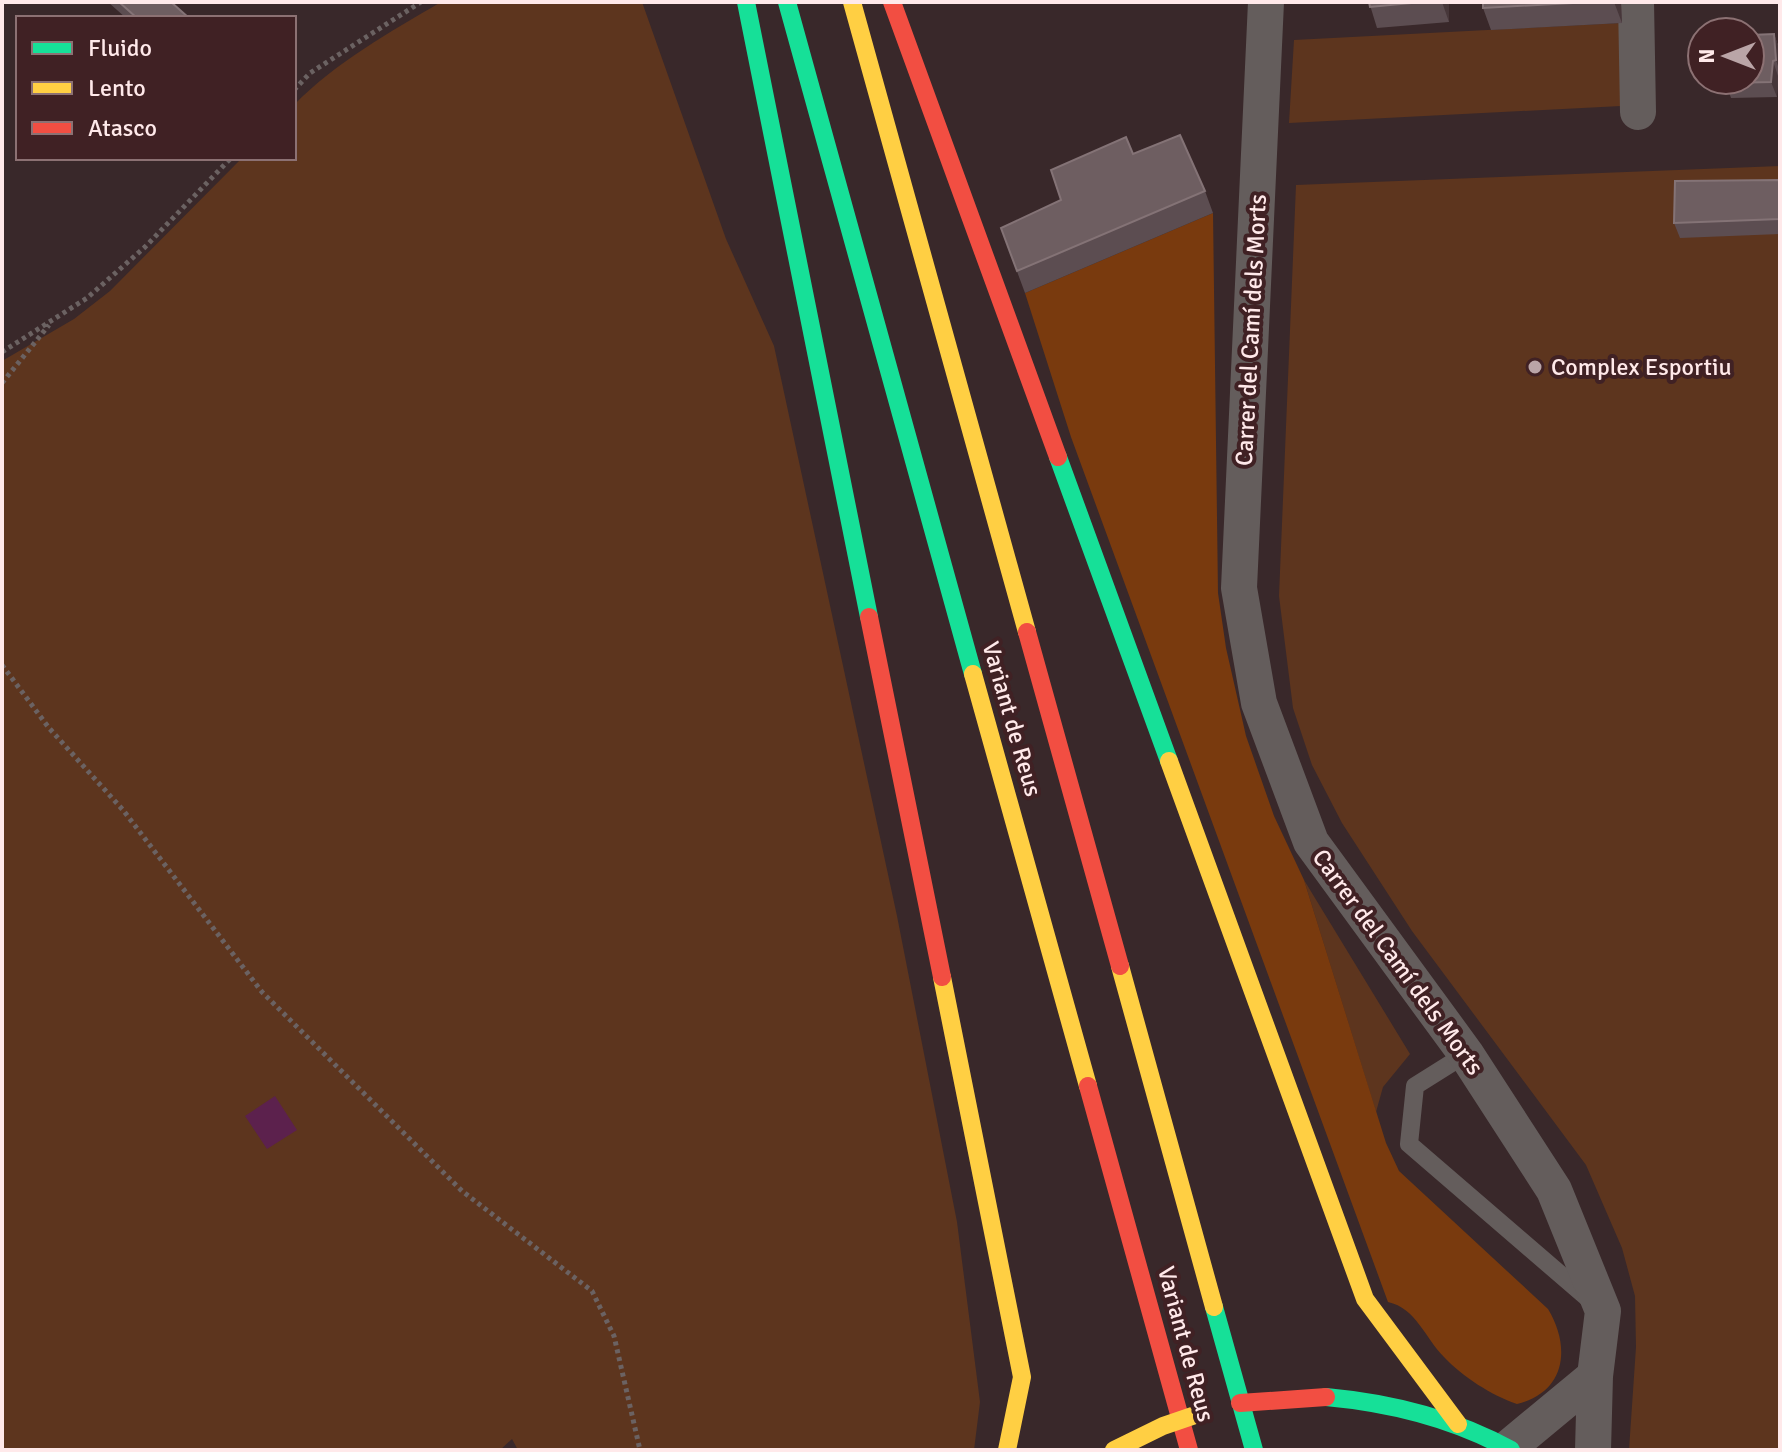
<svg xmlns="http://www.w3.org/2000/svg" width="1782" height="1452" viewBox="0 0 1782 1452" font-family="Signika,sans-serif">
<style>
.green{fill:#5d351e}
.forest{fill:#793a0e}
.water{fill:#5c214d}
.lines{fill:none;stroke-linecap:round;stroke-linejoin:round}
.path{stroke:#6b6262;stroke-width:5;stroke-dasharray:4 4;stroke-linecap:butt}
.lane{stroke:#645d5c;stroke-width:18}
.street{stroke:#645d5c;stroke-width:36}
.fast{stroke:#16e098;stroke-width:18}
.slow{stroke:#ffcf43;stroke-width:18}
.jam{stroke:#f24e42;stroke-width:18}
.slow-bridge{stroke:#ffcf43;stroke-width:18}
.jam-bridge{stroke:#f24e42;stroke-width:18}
.wall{fill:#5c4d51}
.shaded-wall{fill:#47373a}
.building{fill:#6e5e61;stroke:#847376;stroke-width:2}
.poi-dot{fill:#baa5a7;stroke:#402124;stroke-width:3}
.labels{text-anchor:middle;stroke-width:8;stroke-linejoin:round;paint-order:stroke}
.street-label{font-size:24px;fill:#ffe9ea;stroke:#402124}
.poi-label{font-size:24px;fill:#ffe9ea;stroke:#402124;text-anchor:start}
</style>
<rect width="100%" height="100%" fill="#39282a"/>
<path class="green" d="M441 2H642L726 239 774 346 897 916 957 1222 980 1402 974 1450H518L512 1439 500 1450H2V361L74 319 110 291 242 158H294V105C336 62 390 32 441 2Z
M1622 23 1621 106 1289 123 1294 40Z
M1780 166V1450H1629L1636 1347 1635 1296 1622 1248 1586 1165 1412 931 1342 823 1312 765 1293 708 1279 596 1296 185Z
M1304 880 1410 1054 1383 1087 1376 1112Z"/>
<path class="forest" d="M1213 213 1218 593 1226 648 1246 736 1274 816 1304 880 1386 1143 1399 1171 1548 1309C1571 1347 1566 1392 1517 1404 1491 1395 1463 1377 1444 1357 1425 1338 1416 1308 1388 1302L1071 437 1025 293Z"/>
<path class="water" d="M275 1096 297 1130 267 1149 245 1116Z"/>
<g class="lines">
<path class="path" d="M294 90 310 73 421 2
M2 352 87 298 145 247 231 158
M2 383 49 325
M2 665 49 728 123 810 262 992 462 1191 592 1291 614 1336 640 1450"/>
<path class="lane" d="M1466 1054 1415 1086 1409 1144 1590 1300"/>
<path class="street" d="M1266 2 1239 588 1259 703 1311 842 1466 1054 1554 1190 1603 1311 1595 1376 1593 1450
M1636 2 1638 112
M1508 1448 1595 1376"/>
<path class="fast" d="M746 2 869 617
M787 2 973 674
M1058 457 1169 761
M1214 1307 1254 1450
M1326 1397C1392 1403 1453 1418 1511 1450"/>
<path class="slow" d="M852 2 1027 632
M973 674 1088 1086
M1169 761 1365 1299 1458 1424
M1120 966 1214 1307
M942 977 1022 1377 1007 1450"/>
<path class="jam" d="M892 2 1058 457
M869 617 942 977
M1027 632 1120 966
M1088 1086 1189 1450"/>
<path class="slow-bridge" d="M1114 1450 1163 1426 1201 1413"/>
<path class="jam-bridge" d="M1240 1403 1326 1397"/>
</g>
<path class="wall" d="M108 2H171L189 18H126Z
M1369 2H1449V22L1377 28Z
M1483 2H1621L1622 23 1491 30 1483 8Z
M1774 34 1779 48 1780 60V75L1778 76 1777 97 1731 98 1726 83Z
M1133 154 1205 191 1213 213 1025 293 1001 228 1061 200Z
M1780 180V234L1680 238 1674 223Z"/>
<path class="shaded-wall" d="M1442 2H1449V22Z
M1614 2H1621L1622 23Z
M1774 34 1779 48 1780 72 1776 60Z
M1773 61 1778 76 1777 97 1771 82Z"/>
<path class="building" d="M119 2H171L189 18H137Z
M1369 2H1422L1370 7Z
M1483 2H1591L1483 8Z
M1774 34 1776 60 1773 61 1771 82 1726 83V80H1750V35Z
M1180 135 1205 191 1017 271 1001 228 1061 200 1051 170 1126 137 1133 154Z
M1780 180V219L1674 223 1675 181Z"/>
<circle class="poi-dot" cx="1535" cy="367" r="8"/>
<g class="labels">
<g class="street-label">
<text transform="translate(1251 330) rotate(-87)" y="8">Carrer del Camí dels Morts</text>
<text transform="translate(1012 719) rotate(74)" y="8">Variant de Reus</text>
<text transform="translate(1398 962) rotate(54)" y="8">Carrer del Camí dels Morts</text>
<text transform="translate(1186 1344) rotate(75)" y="8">Variant de Reus</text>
</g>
<g class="poi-label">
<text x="1551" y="375">Complex Esportiu</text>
</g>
</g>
<rect width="1782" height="1452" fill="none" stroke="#ffe9ea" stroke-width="8"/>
<rect x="16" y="16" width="280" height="144" fill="#402124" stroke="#8c7173" stroke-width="2"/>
<rect x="32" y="42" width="40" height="12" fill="#16e098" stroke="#8c7173" stroke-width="2"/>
<text x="88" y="56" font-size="24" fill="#ffe9ea">Fluido</text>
<rect x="32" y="82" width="40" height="12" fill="#ffcf43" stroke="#8c7173" stroke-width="2"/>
<text x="88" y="96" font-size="24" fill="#ffe9ea">Lento</text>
<rect x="32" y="122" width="40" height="12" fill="#f24e42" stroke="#8c7173" stroke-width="2"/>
<text x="88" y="136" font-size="24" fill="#ffe9ea">Atasco</text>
<g transform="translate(1726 56) rotate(270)"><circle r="38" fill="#402124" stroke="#8c7173" stroke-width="2"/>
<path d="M0-6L14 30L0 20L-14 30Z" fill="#baa5a7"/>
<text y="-12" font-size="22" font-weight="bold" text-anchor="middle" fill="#ffe9ea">N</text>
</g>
</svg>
